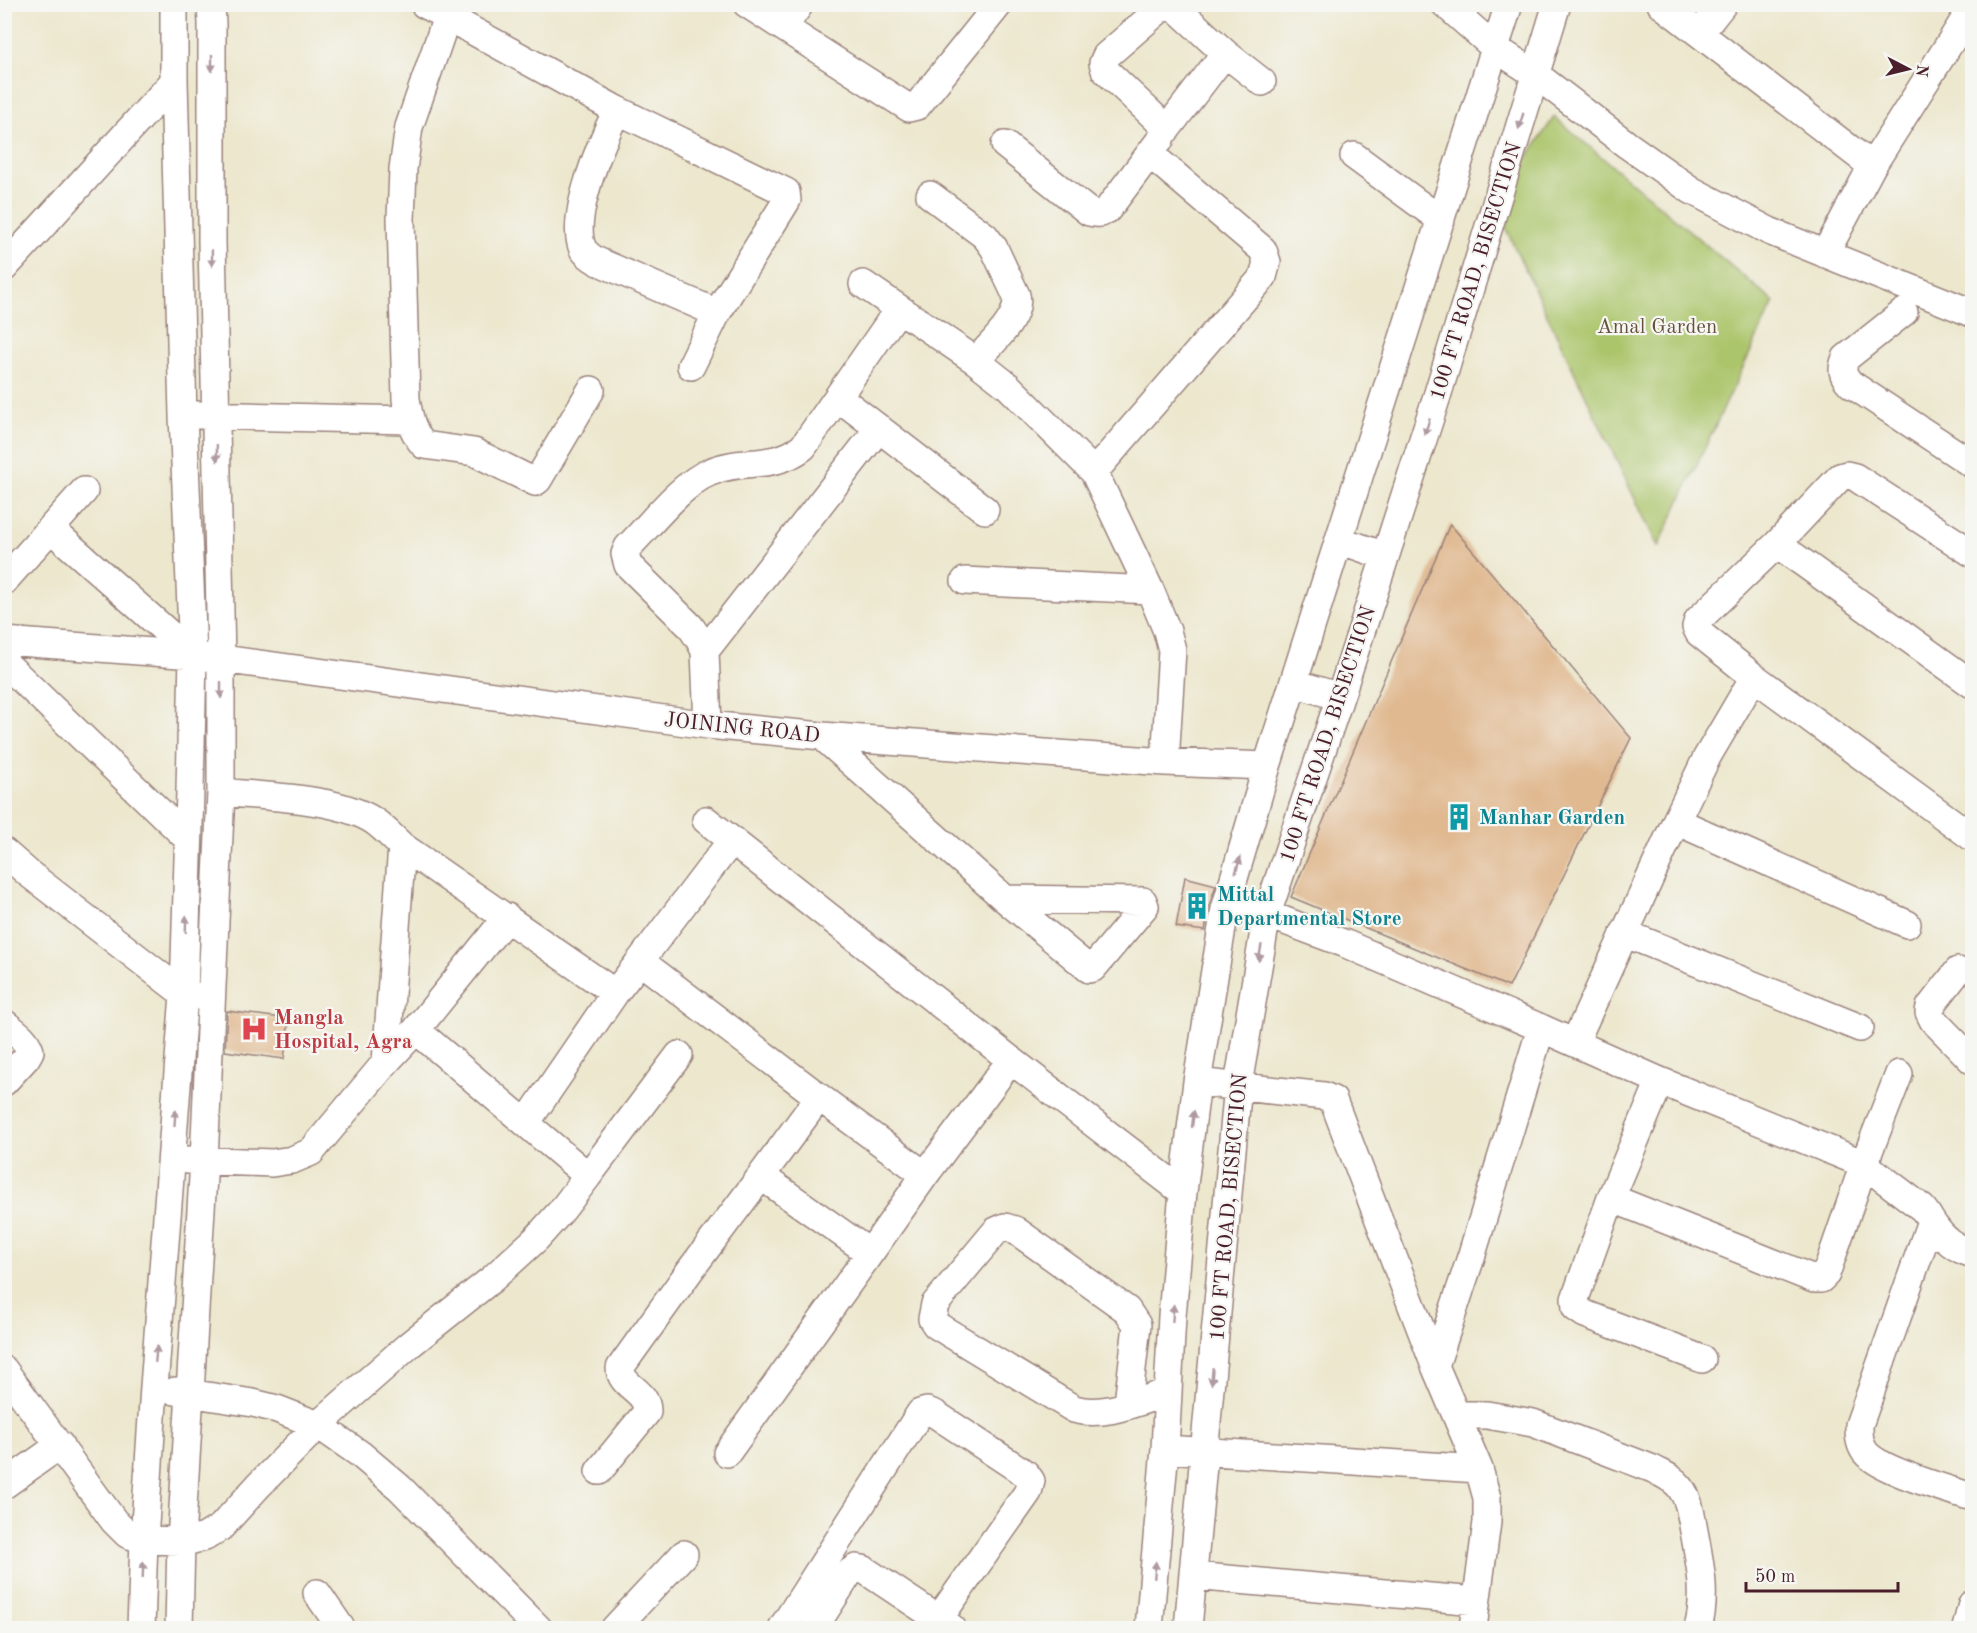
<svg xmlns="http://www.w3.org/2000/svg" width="1977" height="1633" viewBox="0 0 1977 1633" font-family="'Old Standard TT',serif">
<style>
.green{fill:#abc56b;stroke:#7a724b;stroke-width:1.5}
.building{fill:#e0b991}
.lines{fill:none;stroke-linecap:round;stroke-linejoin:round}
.minor-casing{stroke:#9b837c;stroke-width:30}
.minor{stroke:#fff;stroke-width:27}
.oneway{fill:#ae9aa0}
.labels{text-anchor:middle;stroke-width:4.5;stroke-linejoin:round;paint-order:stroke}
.street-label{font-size:21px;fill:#4a1f2b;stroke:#f6f6f2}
.park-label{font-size:21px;fill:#67513e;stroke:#f6f6f2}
.culture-label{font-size:21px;font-weight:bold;fill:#0d838f;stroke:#f6f6f2;text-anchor:start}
.health-label{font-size:21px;font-weight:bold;fill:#be3a42;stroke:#f6f6f2;text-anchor:start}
</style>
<rect width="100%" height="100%" fill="#f6f6f2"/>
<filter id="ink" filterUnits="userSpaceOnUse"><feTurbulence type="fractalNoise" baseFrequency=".0167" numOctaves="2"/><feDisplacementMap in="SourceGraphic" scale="12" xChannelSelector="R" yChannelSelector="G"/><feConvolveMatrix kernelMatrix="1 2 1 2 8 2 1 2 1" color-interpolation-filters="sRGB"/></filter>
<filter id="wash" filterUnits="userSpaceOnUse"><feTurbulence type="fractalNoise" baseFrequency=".008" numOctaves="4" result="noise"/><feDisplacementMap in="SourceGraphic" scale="24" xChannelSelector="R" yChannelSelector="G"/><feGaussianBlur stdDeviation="1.35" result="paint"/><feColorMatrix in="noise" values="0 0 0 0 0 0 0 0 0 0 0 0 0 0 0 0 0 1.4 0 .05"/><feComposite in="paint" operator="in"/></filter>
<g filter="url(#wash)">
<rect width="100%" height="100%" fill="#ece7cd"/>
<path class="green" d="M1554 117 1774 302 1658 547 1495 206Z"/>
<g id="blocks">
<path class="building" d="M1450 524 1631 738 1509 987 1291 897Z
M1185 877 1216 885 1209 906 1205 931 1176 927Z
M227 1011 289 1019 284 1059 225 1051Z"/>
</g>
</g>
<g filter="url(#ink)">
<use href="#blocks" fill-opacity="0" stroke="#9b837c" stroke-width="1.5"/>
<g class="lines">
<defs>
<path id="minor" d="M424 4 617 110 786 192 787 200 717 313 691 366
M747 4 909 108 917 106 999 4
M1445 4 1495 48 1535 74 1626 144 1691 190 1769 231 1972 313
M1661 4 1872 166
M447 17 409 127 403 169 401 219 406 399C409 417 412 432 424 445L474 452 535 482 538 480 591 390
M784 27 800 4
M1700 33 1723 4
M1225 53 1167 129 1105 70 1103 63 1106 56 1160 9 1171 6 1177 9 1225 53 1262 82
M617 110C603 139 568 218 583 249 587 255 592 258 597 261L717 313
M1005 145 1089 212C1097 214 1101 214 1108 209L1160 140
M1354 156 1441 220
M930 195 985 236 994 248 1016 295C1022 318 990 344 976 361
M1825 254 1872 166 1972 8
M4 268 174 81
M863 284 976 361 1008 386 1094 472 1150 590 1167 631 1172 650 1165 762
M1904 312 1846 358C1841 369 1842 375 1851 384L1972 464
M838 397 985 510
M198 415 409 420
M1094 472 1263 277 1267 262 1263 250 1150 154
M51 529 193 655
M1339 540 1385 556
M1777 544 1972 684
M1972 553 1855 477 1847 475 1840 477 1777 544 1698 620 1696 627 1699 633 1754 677 1972 837
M4 581 84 491
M965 581 1150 590
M4 641 193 655 708 725 822 736 1165 762 1267 766
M705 651 879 428
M4 662 188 839
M1294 683 1340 697
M708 725 705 651 699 639 690 626 628 565 625 554 628 547C651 524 681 484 710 472 741 458 774 470 803 447L898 310
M822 736 1005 899 1089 969 1093 968 1145 906 1143 901 1005 899
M221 792C266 797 337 797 374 821 384 828 393 838 402 846L615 993 640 961 819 1097 925 1175
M706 820 1011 1060
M1676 821 1907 924
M4 852 28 873 184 994 195 996
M1225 909 1267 914 1346 944 1541 1028
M1624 933 1860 1028
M640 961 732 840
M1958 971 1930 1007 1929 1012 1933 1020 1972 1060
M4 1023C14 1031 26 1038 30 1051L26 1058 4 1082
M1575 1042 1676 821 1707 757 1754 677
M386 1062 402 846
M1660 1081 1611 1198 1814 1279H1821L1826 1274 1864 1164 1899 1074
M1197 1082 1324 1096 1333 1100 1435 1366 1479 1469
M526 1123 615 993
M188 1160 272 1163 292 1160 311 1152 386 1062 416 1030 507 917
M588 1176 679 1055
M761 1176 819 1097
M1611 1198 1575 1299 1576 1308 1585 1314 1702 1359
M1931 1221 1859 1425C1859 1435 1859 1443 1865 1452 1880 1471 1948 1489 1972 1497
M1435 1366 1472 1254 1541 1028 1660 1081 1864 1164 1922 1208C1927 1213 1929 1218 1933 1224 1943 1239 1956 1249 1972 1254
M4 1370 114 1521 127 1534 144 1540 181 1541 193 1540 205 1537 221 1527 259 1485 318 1425 409 1345 492 1279 536 1239 562 1210 588 1176 416 1030
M175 1391 253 1403 277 1409 318 1425 360 1454 400 1488 538 1628
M1128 1404 1137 1325 1127 1310 1015 1230 1005 1227 996 1231 935 1304 932 1319 936 1325 1074 1409C1105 1418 1139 1401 1168 1392
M1456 1415H1487L1533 1423 1653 1469C1662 1474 1673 1478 1680 1487 1690 1500 1691 1516 1694 1531 1700 1563 1707 1596 1698 1628
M1165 1449 1479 1469 1487 1498V1522L1473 1628
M727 1453 870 1253
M599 1471 647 1412C648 1390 620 1387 620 1368L691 1269 761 1176 870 1253 925 1175 1011 1060 1183 1192
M4 1485 60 1445
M1193 1576 1476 1601
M317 1593 341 1628
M141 1628 144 1540 154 1387 184 994 190 791 193 655 183 415 174 81V4
M179 1628 181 1541 204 1160 221 792V659L212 241V24L211 4
M615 1628 684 1554
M782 1628 920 1413 927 1411 935 1414 1026 1474 1031 1481 1028 1492 938 1620
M814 1628 850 1572 856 1568 863 1569 952 1628
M1149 1628 1165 1449 1172 1316 1183 1192 1197 1082 1225 909 1267 766 1509 4
M1188 1628 1238 1085 1267 914 1340 697 1438 393 1557 4
M1966 1628 1972 1604"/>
</defs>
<use href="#minor" class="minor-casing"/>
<use href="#minor" class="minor"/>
</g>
<defs><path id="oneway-solid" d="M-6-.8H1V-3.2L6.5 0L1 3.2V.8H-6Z" transform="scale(1.5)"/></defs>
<g class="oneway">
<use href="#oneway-solid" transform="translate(212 63) rotate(90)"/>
<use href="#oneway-solid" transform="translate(1521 121) rotate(107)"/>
<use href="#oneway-solid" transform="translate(212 258) rotate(89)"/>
<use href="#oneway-solid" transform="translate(1427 427) rotate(108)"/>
<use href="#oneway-solid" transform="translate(217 453) rotate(89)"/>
<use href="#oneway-solid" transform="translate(221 690) rotate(90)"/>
<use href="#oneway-solid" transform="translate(1238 865) rotate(-74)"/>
<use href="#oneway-solid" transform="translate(186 924) rotate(-88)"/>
<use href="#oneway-solid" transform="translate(1260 953) rotate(100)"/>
<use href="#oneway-solid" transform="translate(175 1118) rotate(-86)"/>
<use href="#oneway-solid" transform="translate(1193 1119) rotate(-83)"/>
<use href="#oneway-solid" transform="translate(1173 1313) rotate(-86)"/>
<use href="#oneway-solid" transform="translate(156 1354) rotate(-85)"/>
<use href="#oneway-solid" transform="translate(1212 1376) rotate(95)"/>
<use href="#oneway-solid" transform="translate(143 1570) rotate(-88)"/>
<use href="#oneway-solid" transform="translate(1155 1570) rotate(-85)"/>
</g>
</g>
<defs>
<symbol id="building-bare" viewBox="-9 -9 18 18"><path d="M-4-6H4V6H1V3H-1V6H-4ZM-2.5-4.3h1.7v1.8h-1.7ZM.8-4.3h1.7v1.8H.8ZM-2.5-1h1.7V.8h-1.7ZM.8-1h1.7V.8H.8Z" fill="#0f9aa8" stroke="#f6f6f2" stroke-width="2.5" paint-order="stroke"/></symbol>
<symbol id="hospital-bare" viewBox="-9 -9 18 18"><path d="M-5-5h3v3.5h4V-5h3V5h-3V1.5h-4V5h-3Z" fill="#e0444e" stroke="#f6f6f2" stroke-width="2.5" paint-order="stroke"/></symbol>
</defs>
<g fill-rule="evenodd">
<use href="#building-bare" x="1440" y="798" width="38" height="38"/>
<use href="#building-bare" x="1178" y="887" width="38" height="38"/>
<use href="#hospital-bare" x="235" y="1010" width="38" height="38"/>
</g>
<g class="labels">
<g class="street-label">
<text transform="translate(1475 271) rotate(-73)" y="7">100 FT ROAD, BISECTION</text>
<text transform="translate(742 727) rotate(6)" y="7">JOINING ROAD</text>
<text transform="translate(1327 734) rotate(-72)" y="7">100 FT ROAD, BISECTION</text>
<text transform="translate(1228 1207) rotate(-85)" y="7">100 FT ROAD, BISECTION</text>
</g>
<g class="park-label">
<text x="1657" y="333">Amal Garden</text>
</g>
<g class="culture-label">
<text x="1479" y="824">Manhar Garden</text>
<text x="1217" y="901">Mittal<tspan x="1217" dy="24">Departmental Store</tspan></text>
</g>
<g class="health-label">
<text x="274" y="1024">Mangla<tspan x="274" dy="24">Hospital, Agra</tspan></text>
</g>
</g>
<rect width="1977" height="1633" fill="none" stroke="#f6f6f2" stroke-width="24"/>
<g transform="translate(1908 69) rotate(97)" stroke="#f6f6f2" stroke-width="4.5" paint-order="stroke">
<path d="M0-4.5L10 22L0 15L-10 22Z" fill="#4a1f2b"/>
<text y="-9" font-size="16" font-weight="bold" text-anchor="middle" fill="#4a1f2b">N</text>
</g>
<path d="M1746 1582v9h152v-9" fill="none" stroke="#4a1f2b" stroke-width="3"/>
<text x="1755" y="1582" font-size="18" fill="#4a1f2b" stroke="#f6f6f2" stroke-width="4.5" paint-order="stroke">50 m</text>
</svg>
